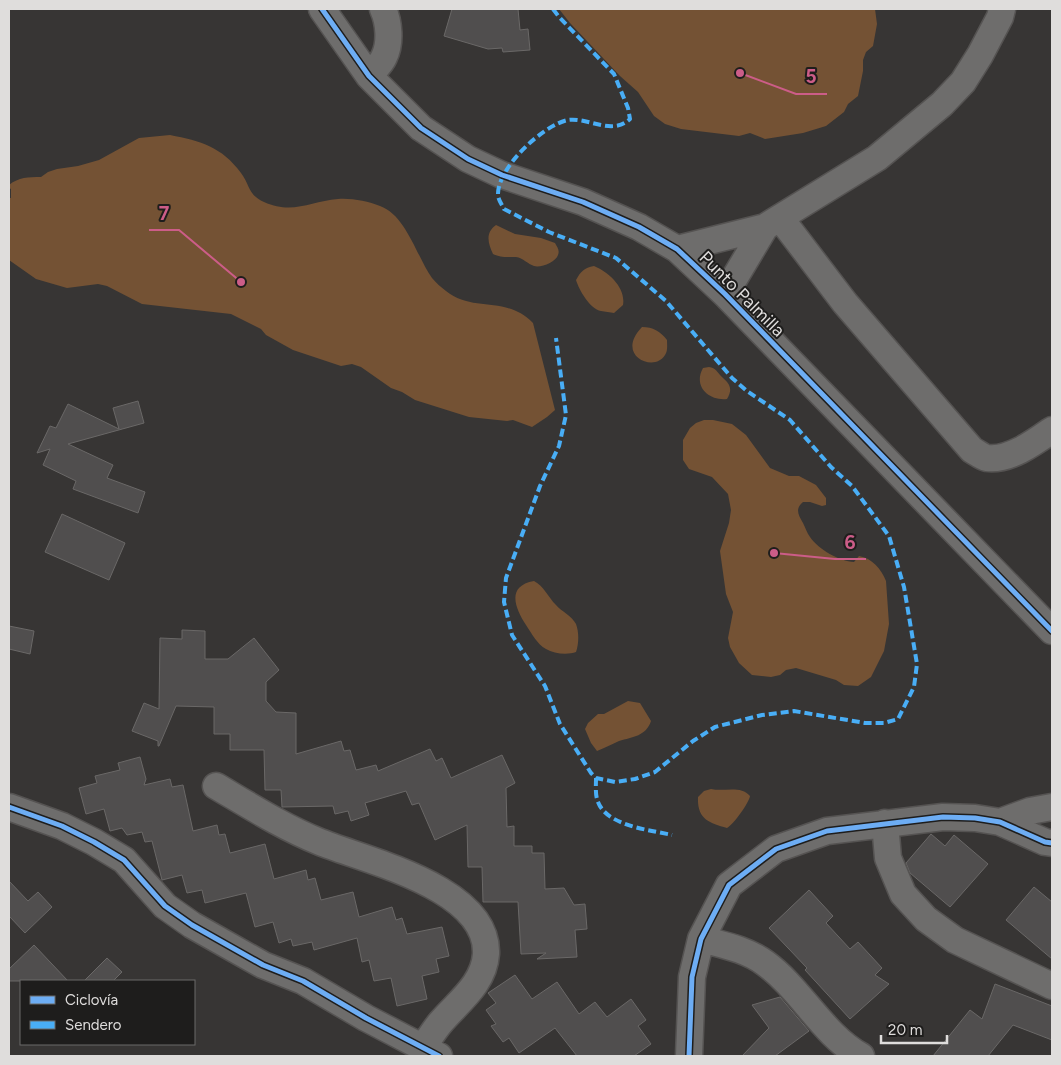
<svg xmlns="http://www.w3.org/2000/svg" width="1061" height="1065" viewBox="0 0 1061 1065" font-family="Figtree,sans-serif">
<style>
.green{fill:#745234}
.building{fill:#504e4e;stroke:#6a6867}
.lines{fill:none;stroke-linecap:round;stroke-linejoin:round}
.street-casing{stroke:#555352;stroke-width:29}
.street{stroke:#6e6d6c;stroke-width:26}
.quiet{stroke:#49aef6;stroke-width:4;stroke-dasharray:8 4;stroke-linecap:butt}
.cycleway-casing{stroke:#1e1d1c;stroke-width:8}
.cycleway{stroke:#6dadf4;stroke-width:5}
.labels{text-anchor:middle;stroke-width:4;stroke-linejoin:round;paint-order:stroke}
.street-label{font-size:18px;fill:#dfdddc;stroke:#1e1d1c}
.leader{fill:none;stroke:#cc5d88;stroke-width:2}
.callout-dot{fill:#cc5d88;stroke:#1e1d1c;stroke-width:2}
.callout-label{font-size:19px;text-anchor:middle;font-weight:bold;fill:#cc5d88;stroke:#1e1d1c;stroke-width:4;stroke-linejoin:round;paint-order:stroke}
</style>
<rect width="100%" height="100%" fill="#373534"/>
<path class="green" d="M559 9H875L877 24 873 46 866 52 863 60V71L858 96 848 104 844 112 826 126 803 133 765 139 750 133 739 136 681 129 665 124 654 116 638 92 620 76 570 23Z
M170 135C201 141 222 147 241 173 250 185 248 195 264 202 293 215 311 201 338 199 351 198 368 201 380 206 406 215 417 257 432 278 436 283 441 287 446 291 473 313 506 295 533 323L555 410 547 417 532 427 513 420 507 421 469 417 415 400 402 392 391 388 361 367 352 364 341 366 293 350 266 335 261 329 231 314 142 304 107 286 98 284 67 288 36 279 9 260V198H11V189L9 188V185C19 177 28 177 41 177L48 172 57 169 78 166 99 160 139 138Z
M496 225 515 234 541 238 555 243C557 247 560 250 558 255 556 262 541 268 534 266 528 264 523 258 516 257 507 257 501 258 493 254 488 243 485 233 496 225Z
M594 266C609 272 626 288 623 305L614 313C610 312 605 312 601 311 590 309 579 290 576 280 581 271 584 268 594 266Z
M642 327C653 327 660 331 667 340 667 345 668 351 665 355 655 373 614 356 642 327Z
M709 367C716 368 717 372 722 377 730 384 733 389 727 399 708 401 693 386 703 368Z
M704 420H713L732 424 746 435 770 468 789 476H799L816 485 826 498V505L822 506 810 502H803C795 509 798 514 803 523 805 527 807 533 810 537 819 550 839 561 854 562L859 556C872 558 881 569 886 581L889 624 884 651 871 677 858 686 844 685 836 680 796 668 786 670 780 675 771 677 752 675 739 663 730 647 728 638 733 612 726 594 720 551 729 523 731 510 728 494 712 477 689 469 683 460V440L690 428 696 423Z
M534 581C544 586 548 597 556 605 561 611 572 616 576 624 579 632 579 643 576 652 568 655 554 654 546 649 537 644 532 634 526 625 515 608 506 586 534 581Z
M628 701 640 703 651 721C646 736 633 737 619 741 612 744 605 748 597 751L591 743 585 729 588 723 598 714H604Z
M711 789C724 792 741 785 750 796 749 803 733 825 727 828 709 823 697 819 698 797L704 791Z"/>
<path class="building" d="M452 9H518L520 30 528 29 530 50 503 52 502 48 488 49 444 36Z
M138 401 144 423 68 444 113 465 107 478 145 492 138 513 73 489 76 481 43 465 50 449 37 453 50 426 56 428 68 404 119 429 113 408Z
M62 514 125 543 109 580 45 552Z
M9 626 34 631 30 654 9 649Z
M182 630 205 631V659H228L254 638 279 670 266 682V701L276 712 296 713V754L341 741 344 751 350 750 356 770 376 765 378 771 430 749 436 761 442 758 451 778 502 755 515 783 506 788 507 827 514 826V846H532V853H544L545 889 564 888 574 905 585 904 587 929 575 930 577 957 537 959 546 953 521 954 518 902H483L482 867H468L467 825 435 840 419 803 412 805 406 791 365 803 369 815 351 821 348 811 335 814 333 806 282 807 281 790H265L264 750H230V734H214V707L176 706 159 746H158V741L132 731 144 703 159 709 160 638 182 639Z
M140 757 146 779 144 785 170 779 172 787 183 785 193 831 217 825 219 835 225 834 230 853 265 844 274 879 306 870 308 880 315 878 321 900 353 892 359 917 392 907 396 920 402 918 407 934 442 927 449 956 436 959 439 972 422 976 427 999 397 1006 391 978 374 981 369 960 362 962 357 938 314 950 312 942 293 946 291 939 279 943 273 922 255 927 246 893 205 903 202 890 187 893 182 875 162 880 152 841 145 842 142 832 127 835 122 828 110 831 104 809 86 814 79 788 97 783 95 776 120 770 118 763Z
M931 834 945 846 954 835 988 864 950 907 910 873 906 863Z
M9 881 28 901 38 892 52 907 25 933 9 916Z
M1034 887 1052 902V959L1006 920Z
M809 890 833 916 826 923 850 949 858 942 882 968 875 975 889 984 850 1019 805 970 807 968 769 928Z
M34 945 68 981H9V969Z
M107 958 122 972 113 981H84Z
M515 975 532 999 557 982 579 1014 595 1002 607 1017 631 999 646 1020 638 1026 651 1044 634 1056H577L555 1028 519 1053 509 1038 503 1042 491 1026 496 1024 486 1010 496 1003 488 993Z
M995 984 1052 1006V1040L1013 1025 988 1056H933L970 1010 982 1019Z
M780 997 809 1031 775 1056H742L769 1028 752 1005Z"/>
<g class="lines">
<defs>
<path id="street" d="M322 9 369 76 421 128 468 159 502 175 583 202 639 227 677 249 725 294 1052 631
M369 76C374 70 381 64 384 57 391 43 389 22 383 9
M781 219 845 303 972 450C976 452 982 457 987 458 1009 461 1035 442 1052 430
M677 249 765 227 877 158 942 104 963 82 980 55 1000 17 1002 9
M725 294 765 227
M216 786C250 806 283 827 320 842 367 861 489 888 486 954 484 984 458 1002 441 1022 434 1030 429 1039 423 1047
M9 807 62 826 94 842 124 860 165 906 192 925 263 965 303 981 366 1018 439 1056
M1000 822 1030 811 1052 807
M885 823 888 858 903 894 926 919 955 940 1052 986
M701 939C723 945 746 949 765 963 801 989 822 1034 861 1056
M689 1056 692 977 701 939 729 885 776 849 827 831 943 817 975 818 1000 822 1045 842 1052 843"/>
</defs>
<use href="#street" class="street-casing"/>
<use href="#street" class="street"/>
<path class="quiet" d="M553 9 559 17 614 74 628 108 630 119C612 136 588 117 568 120 543 125 497 168 498 195 498 199 502 205 504 209L549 232 616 258 666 301 732 378 747 391 790 420 831 467 852 486 889 536 904 587 917 664 914 687 898 719 884 723H865L794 711 762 715 715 727 693 741 655 772 635 779 615 782 596 778 591 773 560 724 545 686 512 635 504 602 506 578 540 486 559 446 566 415 556 338
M596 778C596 786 595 795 598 802 607 826 650 830 672 835"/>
<defs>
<path id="cycleway" d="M322 9 369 76 421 128 468 159 502 175 583 202 639 227 677 249 725 294 1052 631
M9 807 62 826 94 842 124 860 165 906 192 925 263 965 303 981 366 1018 439 1056
M689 1056 692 977 701 939 729 885 776 849 827 831 943 817 975 818 1000 822 1045 842 1052 843"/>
</defs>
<use href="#cycleway" class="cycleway-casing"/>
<use href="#cycleway" class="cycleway"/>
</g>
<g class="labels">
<g class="street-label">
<text transform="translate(742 294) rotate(45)" y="6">Punto Palmilla</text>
</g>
</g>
<path class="leader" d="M740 73L796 94H827M241 282L179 230H149M774 553L835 559H866"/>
<g class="callout-dot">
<circle cx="740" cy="73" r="5"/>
<circle cx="241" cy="282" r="5"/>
<circle cx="774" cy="553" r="5"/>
</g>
<g class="callout-label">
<text x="811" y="83">5</text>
<text x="164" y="220">7</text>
<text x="850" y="549">6</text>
</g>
<rect width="1061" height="1065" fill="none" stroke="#dfdddc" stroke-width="20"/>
<rect x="20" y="980" width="175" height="65" fill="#1e1d1c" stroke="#6b6a69"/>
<rect x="30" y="996" width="25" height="8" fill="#6dadf4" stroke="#6b6a69"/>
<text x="65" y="1005" font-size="15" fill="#dfdddc">Ciclovía</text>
<rect x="30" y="1021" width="25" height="8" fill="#49aef6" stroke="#6b6a69"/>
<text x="65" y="1030" font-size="15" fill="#dfdddc">Sendero</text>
<path d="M881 1035v8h66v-8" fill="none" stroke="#dfdddc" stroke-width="2.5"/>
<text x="888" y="1035" font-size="15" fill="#dfdddc" stroke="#1e1d1c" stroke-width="4" paint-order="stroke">20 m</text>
</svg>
